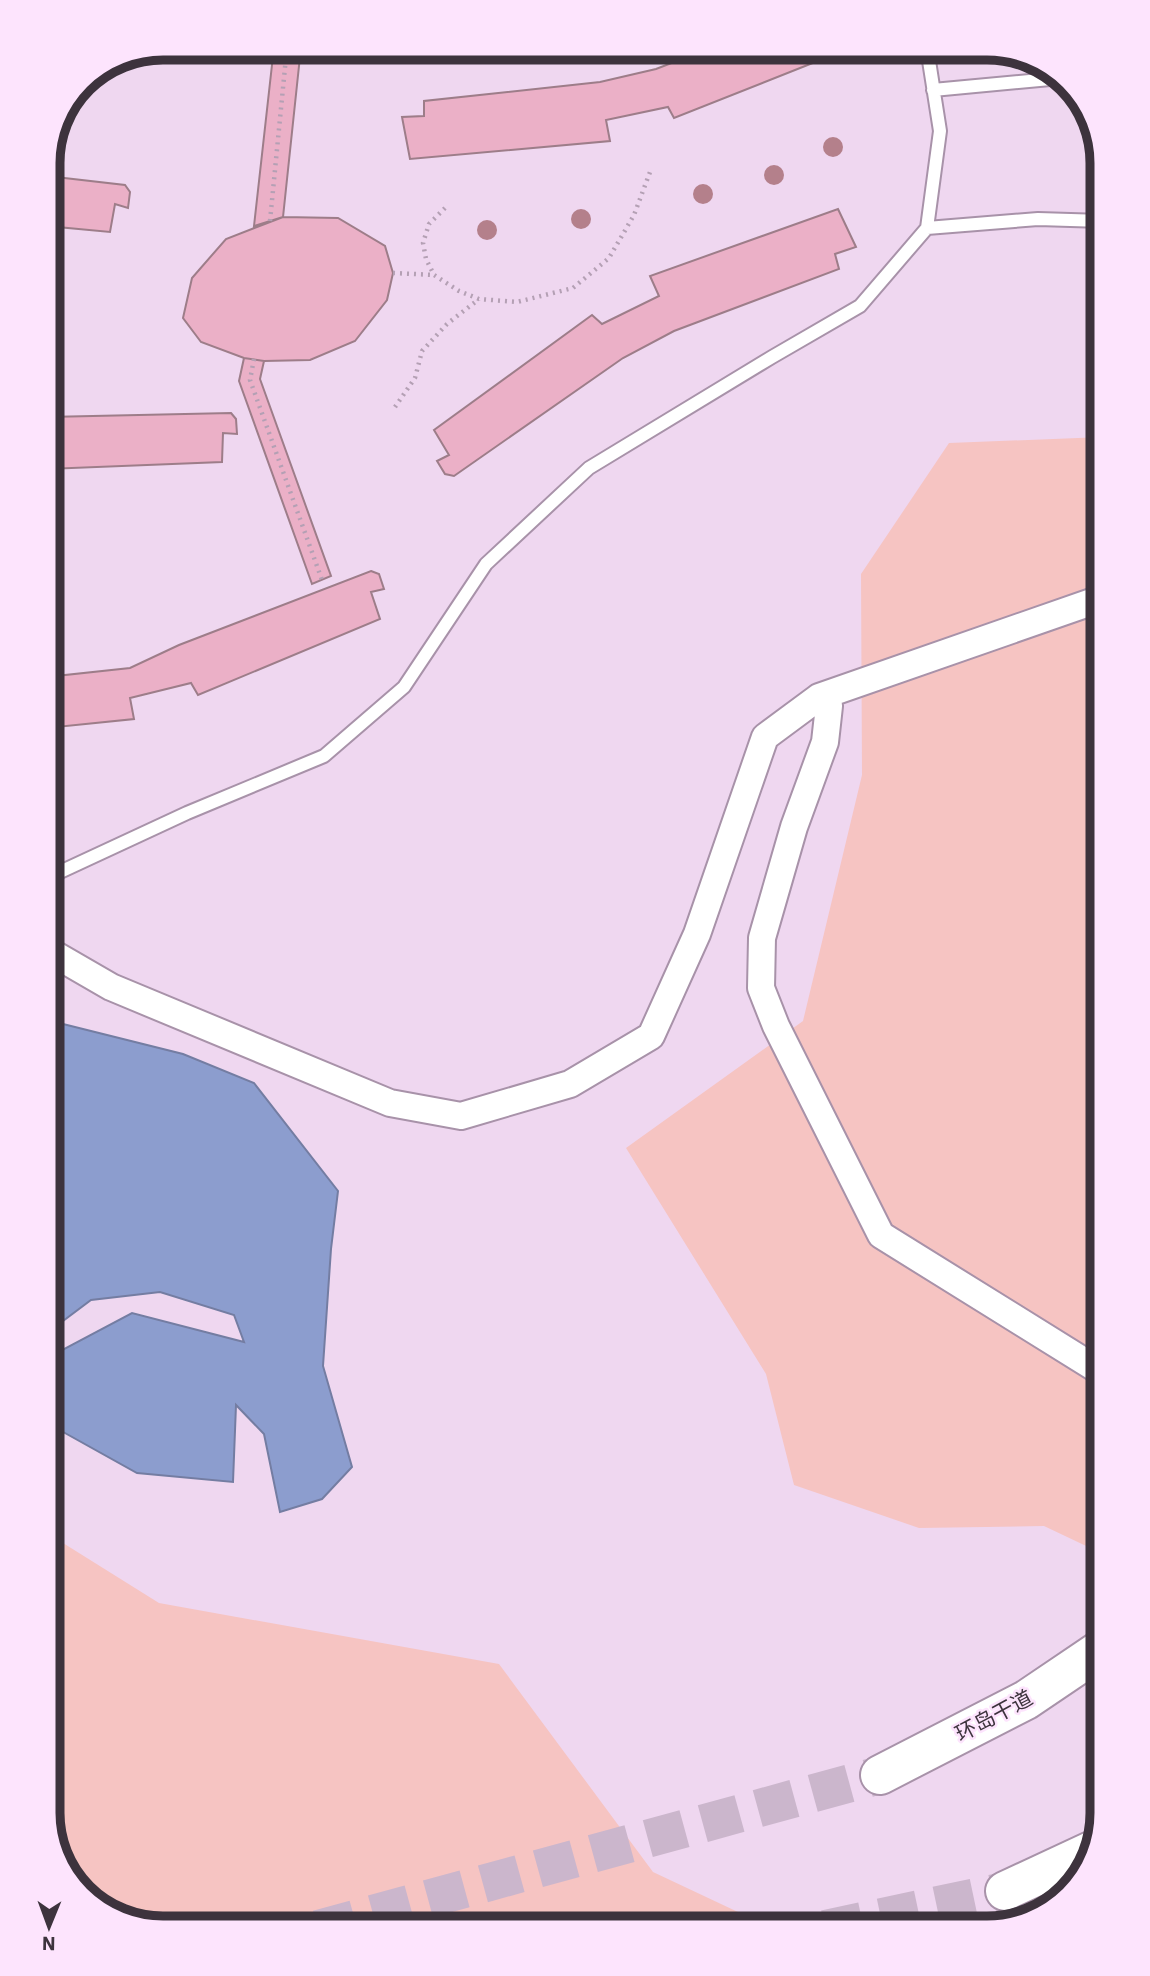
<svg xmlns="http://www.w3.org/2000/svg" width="1150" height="1976" viewBox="0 0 1150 1976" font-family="'IBM Plex Sans','Noto Sans SC',sans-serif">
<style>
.green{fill:#f6c4c2}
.water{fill:#8c9dce;stroke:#747da2;stroke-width:2}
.building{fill:#ebb0c7;stroke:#9d7d89;stroke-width:2}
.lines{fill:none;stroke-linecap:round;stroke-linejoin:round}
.highway-tunnel{stroke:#cbb6cc;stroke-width:38;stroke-dasharray:38 19;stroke-linecap:butt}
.lane-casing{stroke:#a892a9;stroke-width:16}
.street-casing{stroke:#a892a9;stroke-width:30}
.highway-casing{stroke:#a892a9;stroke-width:42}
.path{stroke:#b4a0b4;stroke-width:4.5;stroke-dasharray:2 5;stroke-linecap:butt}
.lane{stroke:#fff;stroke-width:12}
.street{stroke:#fff;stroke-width:26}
.highway{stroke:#fff;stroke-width:38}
.tree{fill:#b4808b}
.labels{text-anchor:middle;stroke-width:5;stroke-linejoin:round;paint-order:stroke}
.street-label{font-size:21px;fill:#3d333d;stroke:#fde4fd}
.rim{fill:none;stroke:#3d333d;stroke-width:9}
</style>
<rect width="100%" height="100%" fill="#efd7f0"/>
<path class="green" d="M1103 437V1554L1044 1526 919 1528 794 1485 766 1374 626 1148 803 1021 862 775 861 574 949 443Z
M47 1533 159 1603 499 1664 653 1872 774 1929H155L99 1910 59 1864 47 1813Z"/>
<path class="water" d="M47 1020 183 1054 254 1083 338 1191 331 1249 323 1366 352 1467 322 1499 280 1512 264 1434 236 1405 233 1482 137 1473 47 1423V1358L132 1313 244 1342 234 1315 160 1292 91 1300 47 1333Z"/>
<path class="building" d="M274 47H301L283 217 254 226Z
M713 47H853L674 118 668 107 606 120 610 141 410 159 402 117 424 116V101L600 82 656 69Z
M47 176 125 185 130 192 128 208 115 204 110 232 47 226Z
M838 209 856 247 835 254 839 269 674 331 623 358 454 476 445 474 437 461 449 455 434 430 592 315 602 324 659 296 650 276Z
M283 217 338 218 385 246 393 273 387 300 355 341 310 360 264 361 244 358 201 342 183 318 192 278 226 239Z
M244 358 264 361 260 379 331 576 312 584 239 381Z
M231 413 236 419 237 434 223 433 222 462 47 469V417Z
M371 571 379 574 384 589 371 592 380 619 198 695 191 683 130 698 134 719 47 728V677L130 668 179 645Z"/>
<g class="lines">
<path class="highway-tunnel" d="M318 1929 880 1775
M825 1929 1005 1891"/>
<defs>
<path id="lane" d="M927 48 940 131 927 228
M933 90 1061 78
M47 878 187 813 324 756 404 687 486 564 589 468 772 357 860 306 927 228 1038 219 1103 221"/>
<path id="street" d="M819 697 1103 598
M47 950 111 987 390 1103 461 1116 570 1084 651 1036 697 934 765 737 819 697 829 706 825 742 794 827 762 938 761 988 776 1026 881 1235 1103 1373"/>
<path id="highway" d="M880 1775 1026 1700 1103 1648
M1005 1891 1091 1851"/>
</defs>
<use href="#lane" class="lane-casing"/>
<use href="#street" class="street-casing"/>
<use href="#highway" class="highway-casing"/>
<path class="path" d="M445 208 429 224 423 243 426 259 434 275 459 291 479 299 517 302 573 288 609 258 634 215 650 172
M270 221 287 47
M393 273 434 275
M254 359 250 380 322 580
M395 407 415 378 422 351 447 324 479 299"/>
<use href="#lane" class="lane"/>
<use href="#street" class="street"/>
<use href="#highway" class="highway"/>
</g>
<g class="tree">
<circle cx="833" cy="147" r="10"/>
<circle cx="774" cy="175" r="10"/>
<circle cx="703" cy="194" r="10"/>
<circle cx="581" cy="219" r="10"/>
<circle cx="487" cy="230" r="10"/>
</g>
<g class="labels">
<g class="street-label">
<text transform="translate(994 1716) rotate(-28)" y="7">环岛干道</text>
</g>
</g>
<path d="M0 0H1150V1976H0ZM163 60H987A103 103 0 0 1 1090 163V1813A103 103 0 0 1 987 1916H163A103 103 0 0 1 60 1813V163A103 103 0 0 1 163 60Z" fill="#fde4fd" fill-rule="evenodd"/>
<path class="rim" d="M163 60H987A103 103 0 0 1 1090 163V1813A103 103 0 0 1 987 1916H163A103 103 0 0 1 60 1813V163A103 103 0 0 1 163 60Z"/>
<g transform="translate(49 1927) rotate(181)" stroke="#fde4fd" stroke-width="5" paint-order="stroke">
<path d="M0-5L12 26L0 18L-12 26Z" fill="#3d333d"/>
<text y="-10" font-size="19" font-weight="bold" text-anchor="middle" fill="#3d333d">N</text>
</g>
</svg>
